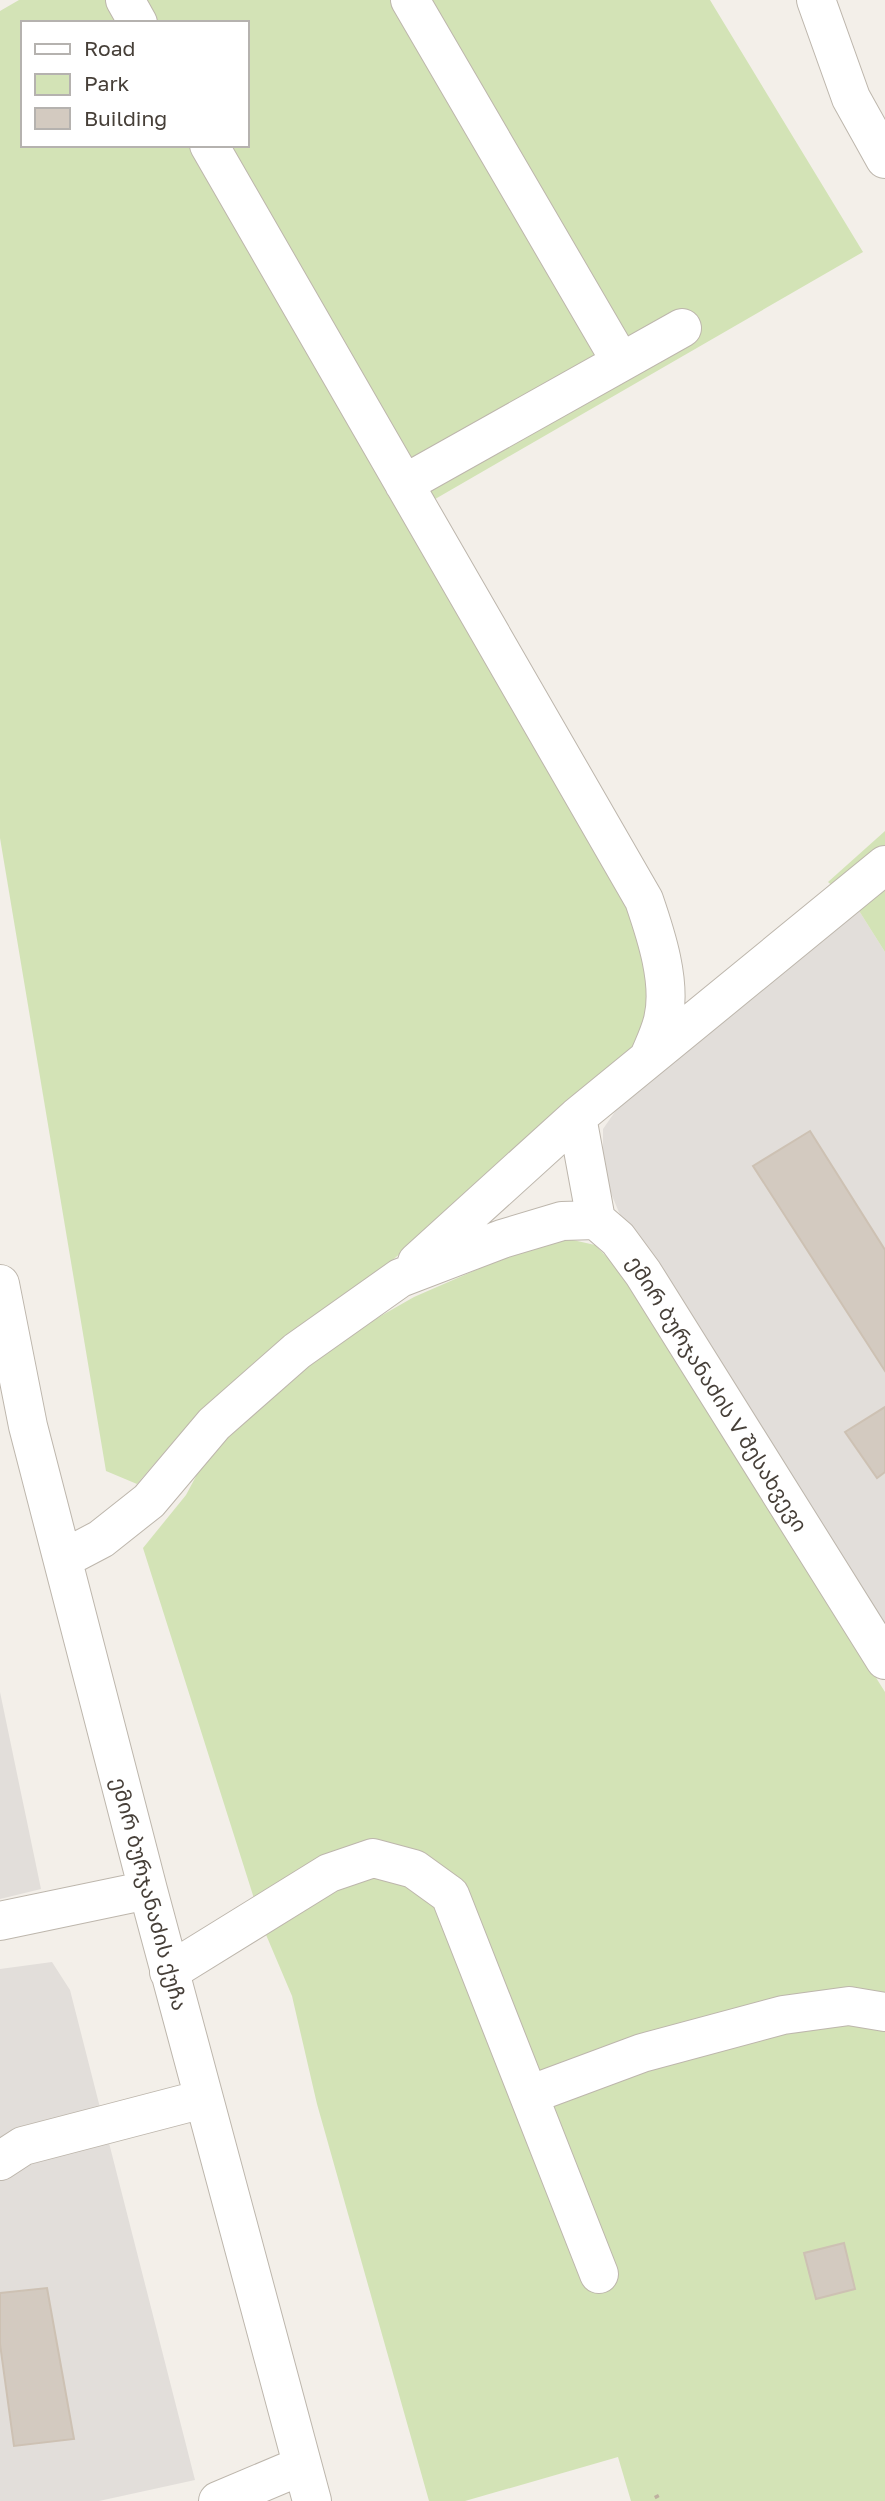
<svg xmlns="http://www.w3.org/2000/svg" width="885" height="2501" viewBox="0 0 885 2501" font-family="'Golos Text','Noto Sans Georgian',sans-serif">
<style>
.industrial{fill:#e2deda}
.green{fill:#d3e3b6;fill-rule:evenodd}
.building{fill:#d3cac0;stroke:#cdc1b3;stroke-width:2}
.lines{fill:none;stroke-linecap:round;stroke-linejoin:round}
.minor-casing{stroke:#bdb6ac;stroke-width:40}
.path{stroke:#beb09f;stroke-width:4.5;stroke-dasharray:3.5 3.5;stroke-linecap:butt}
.minor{stroke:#fff;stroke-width:38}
.labels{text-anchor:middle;stroke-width:5;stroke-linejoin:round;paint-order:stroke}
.street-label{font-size:21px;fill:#463f38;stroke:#fff}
</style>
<rect width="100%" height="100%" fill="#f3efe9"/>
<path class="industrial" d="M856 906 885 952V1627L623 1222 603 1174V1129L621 1103Z
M0 1692 41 1889 0 1899Z
M52 1962 70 1990 195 2480 99 2501H0V1969Z"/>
<path class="green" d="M19 0H710L863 252 430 502 680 1015 382 1269 279 1345 199 1412 137 1484 106 1471 0 838V11ZM23 23H247V145H23Z
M885 831V952L856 906 828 882Z
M564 1238 595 1245 620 1270 885 1692V2501H631L618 2457 465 2501H429L317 2104 292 1996 264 1930 143 1548 186 1495 217 1437 328 1346 414 1297 540 1242Z"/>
<path class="building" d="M810 1131 885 1250V1371L753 1166Z
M885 1407V1472L877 1478 845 1432Z
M844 2243 855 2289 816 2299 804 2253Z
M47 2288 74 2439 14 2446 0 2344V2293Z"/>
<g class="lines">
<defs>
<path id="minor" d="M125 0 138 23
M410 0 621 362
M816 0 851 98 885 159
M209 145 644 900C656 935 672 983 663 1020 660 1033 654 1045 649 1057
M404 484 682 328
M596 1220 577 1117 885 865
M417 1262 577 1117
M0 1284 28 1426 148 1890 312 2501
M63 1559 101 1539 149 1501 214 1424 297 1351 400 1278 502 1239 562 1221 596 1220 618 1239 643 1273 885 1660
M0 1921 148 1890
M169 1972 329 1873 373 1858 414 1869 450 1895 599 2274
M529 2095 642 2053 783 2015 849 2006 885 2012
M0 2161 23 2146 203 2099
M218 2501 301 2466"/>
</defs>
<use href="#minor" class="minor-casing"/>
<path class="path" d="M656 2495 659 2501"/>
<use href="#minor" class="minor"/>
</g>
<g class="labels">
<g class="street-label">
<text transform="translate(717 1394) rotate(58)" y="7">ემირ ბურჯანაძის V შესახვევი</text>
<text transform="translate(149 1894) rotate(75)" y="7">ემირ ბურჯანაძის ქუჩა</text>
</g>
</g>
<rect x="21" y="21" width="228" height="126" fill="#ffffff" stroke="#b5b2af" stroke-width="2"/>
<rect x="35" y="44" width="35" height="10" fill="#ffffff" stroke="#b5b2af" stroke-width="2"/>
<text x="84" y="56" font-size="21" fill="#463f38">Road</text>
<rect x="35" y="74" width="35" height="21" fill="#d3e3b6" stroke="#b5b2af" stroke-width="2"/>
<text x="84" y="91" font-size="21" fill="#463f38">Park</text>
<rect x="35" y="108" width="35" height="21" fill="#d3cac0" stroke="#b5b2af" stroke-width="2"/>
<text x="84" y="126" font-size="21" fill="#463f38">Building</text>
</svg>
